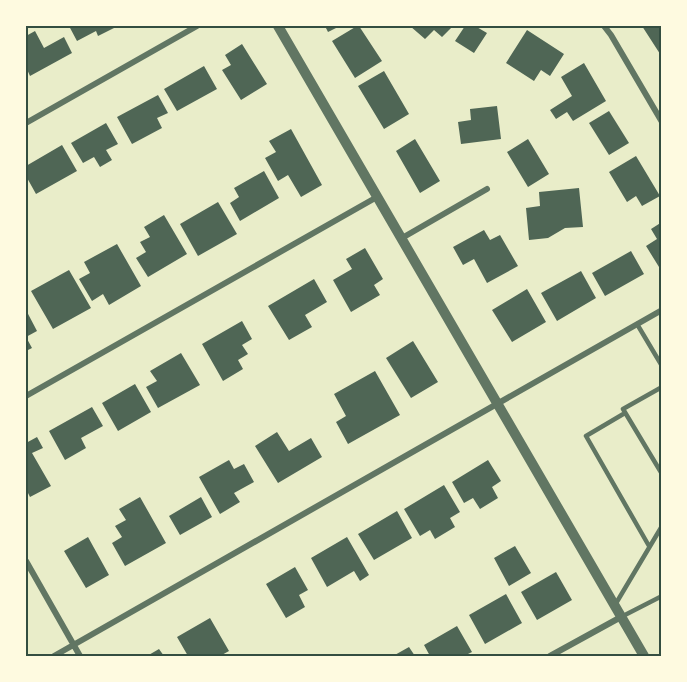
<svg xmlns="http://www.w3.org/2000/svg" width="687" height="682" viewBox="0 0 687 682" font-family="Mulish,sans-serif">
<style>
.building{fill:#4f6655}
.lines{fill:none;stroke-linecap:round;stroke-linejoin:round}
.service{stroke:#617663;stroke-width:4.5}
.minor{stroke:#617663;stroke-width:6}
.tertiary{stroke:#617663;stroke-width:10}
.neatline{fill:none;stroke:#344e41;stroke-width:2}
</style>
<rect width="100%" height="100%" fill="#e9edc9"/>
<path class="building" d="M69 26H118L98 36 96 31 77 41Z
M325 26H340L328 32Z
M357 26H359L382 61 355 78 332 41Z
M410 26H453L442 37 434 30 425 39Z
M465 26H475L487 33 474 53 455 41Z
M642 26H662V57Z
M527 30 564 54 550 76 541 70 534 81 506 63Z
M35 31 44 48 64 37 72 53 30 76 26 67V36Z
M242 44 267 84 241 100 222 70 231 65 225 55Z
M584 63 606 101 573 121 567 112 556 119 550 110 572 96 561 77Z
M204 66 217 89 177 111 164 89Z
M384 71 409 114 384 129 358 86Z
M158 95 168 113 157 118 162 128 132 144 117 117Z
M497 106 501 139 461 144 458 122 471 120 470 109Z
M609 111 629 143 609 155 589 123Z
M106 123 118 144 106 150 112 160 100 167 94 157 83 163 71 143Z
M291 129 322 185 301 197 288 175 278 181 265 158 276 152 269 141Z
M415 139 440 181 420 193 396 151Z
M528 139 549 174 528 187 507 152Z
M62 145 77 171 36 194 26 176V166Z
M636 156 660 196 642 206 636 196 627 202 609 172Z
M264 171 279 198 240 221 230 203 239 197 234 188Z
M579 188 583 227 565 228 548 238 529 240 526 208 540 206 539 192Z
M218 202 237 234 198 256 180 224Z
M164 215 187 254 148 277 136 258 146 252 140 242 150 237 144 227Z
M662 222V265L659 267 646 246 657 239 651 229Z
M484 230 490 240 500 235 518 266 487 283 474 259 463 265 453 247Z
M117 244 141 286 109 305 103 294 92 301 79 279 90 273 84 262Z
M365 248 383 279 374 285 380 295 351 312 333 280 352 269 346 259Z
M631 251 644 274 605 296 592 273Z
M69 270 91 308 53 329 31 291Z
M581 271 596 298 557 321 541 293Z
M314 279 327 302 305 315 312 327 289 340 268 306Z
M527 289 546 322 512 342 492 310Z
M26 310 37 331 26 337 32 348 26 351Z
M242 321 252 339 242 345 248 354 238 360 243 369 223 381 202 344Z
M413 341 438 382 411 398 386 358Z
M181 353 200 385 158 408 146 387 157 381 150 371Z
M375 371 400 415 348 444 336 422 346 416 334 394Z
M135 384 151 412 118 431 102 403Z
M92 407 103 426 81 438 86 448 65 460 49 431Z
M277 432 289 451 311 438 322 457 278 483 255 446Z
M37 437 43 448 32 453 51 486 30 497 26 489V443Z
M229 460 234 469 244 464 254 482 234 493 240 502 220 514 199 477Z
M488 460 501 481 492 487 498 498 480 509 473 498 464 503 452 482Z
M444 485 460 512 450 518 455 527 435 539 430 530 420 536 404 509Z
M140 497 166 543 125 566 112 543 122 537 115 526 126 520 119 509Z
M201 497 212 517 180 535 169 516Z
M397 511 412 538 374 560 358 534Z
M88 537 109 575 86 588 64 551Z
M347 537 369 575 360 581 354 571 327 587 311 558Z
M515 546 531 573 509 586 494 558Z
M295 567 308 590 299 595 305 607 286 618 266 584Z
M556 572 572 600 537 620 521 592Z
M506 594 522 623 485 644 469 615Z
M210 618 229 651 220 656H188L177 637Z
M457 626 472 652 464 656H430L424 645Z
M409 647 415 656H393Z
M159 649 164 656H147Z"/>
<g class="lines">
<path class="service" d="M637 324 662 366
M662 387 623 409 662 474
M625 413 586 436 649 546
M615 605 662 526
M621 617 662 596"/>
<path class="minor" d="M604 26 611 35 662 122
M26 123 197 26
M402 238 487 189
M26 396 377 197
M26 561 80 656
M54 656 662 310
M550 656 621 617"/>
<path class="tertiary" d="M278 26 644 656"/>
</g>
<rect width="687" height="682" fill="none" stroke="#fefae0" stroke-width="54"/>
<rect x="27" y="27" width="633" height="628" class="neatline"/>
</svg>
